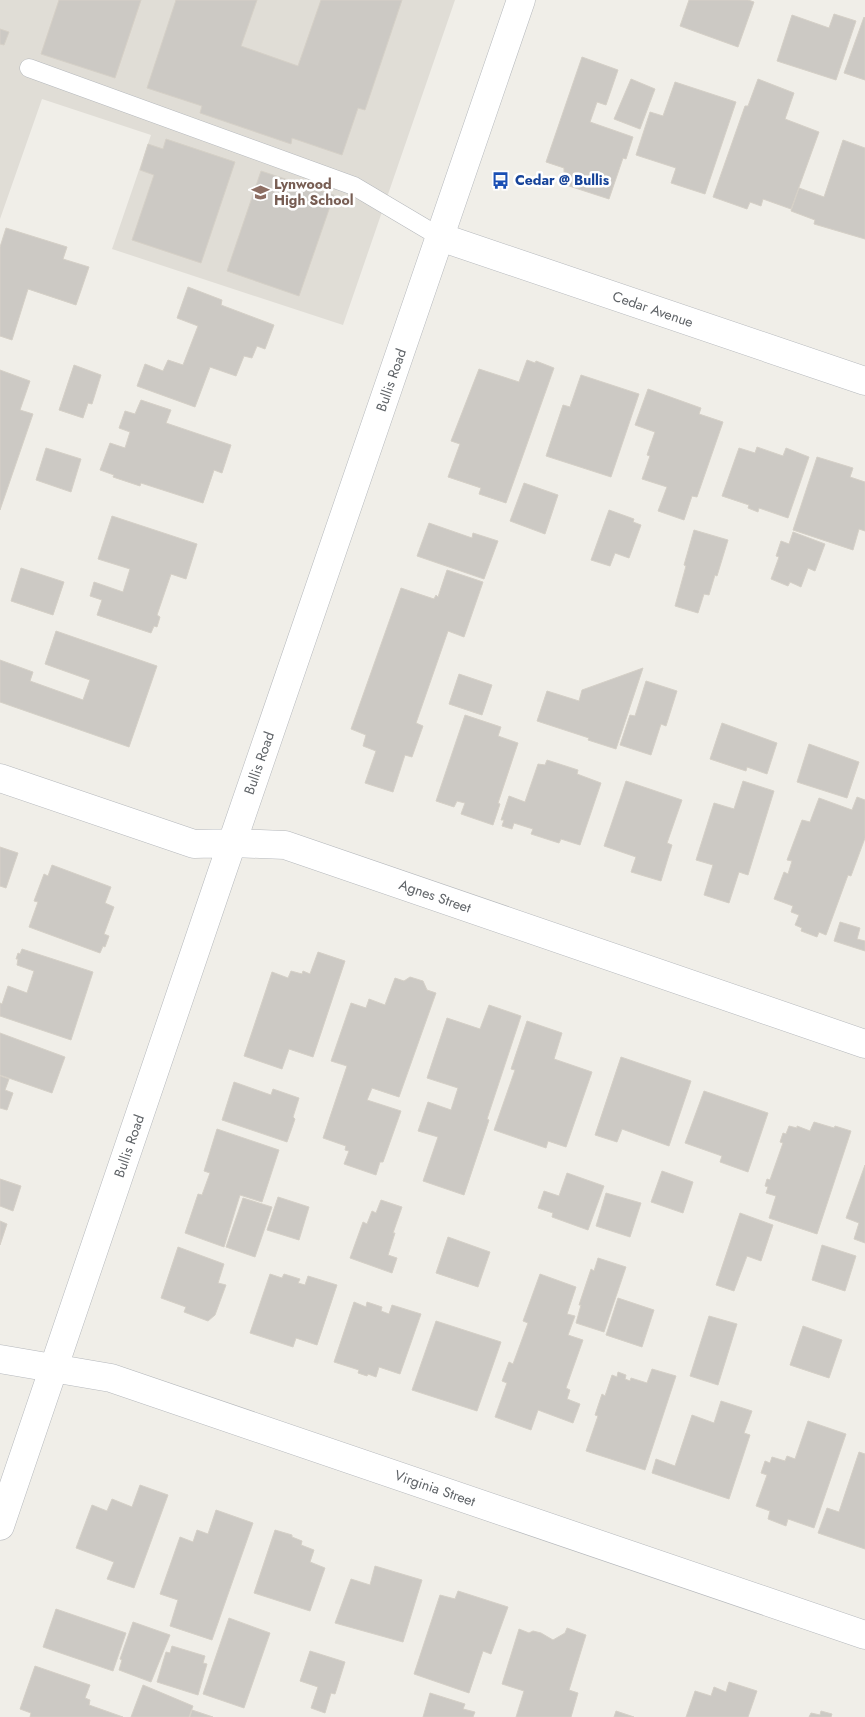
<svg xmlns="http://www.w3.org/2000/svg" width="865" height="1717" viewBox="0 0 865 1717" font-family="Jost,sans-serif">
<style>
.education{fill:#e0ddd6}
.building{fill:#ccc9c4;stroke:#d5d0c7}
.lines{fill:none;stroke-linecap:round;stroke-linejoin:round}
.service-casing{stroke:#b5b8bc;stroke-width:19}
.minor-casing{stroke:#b5b8bc;stroke-width:29}
.tertiary-casing{stroke:#b5b8bc;stroke-width:29}
.service{stroke:#fff;stroke-width:18}
.minor{stroke:#fff;stroke-width:28}
.tertiary{stroke:#fff;stroke-width:28}
.labels{text-anchor:middle;stroke-width:5;stroke-linejoin:round;paint-order:stroke}
.transit-label{font-size:14px;font-weight:bold;fill:#164399;stroke:#fff;text-anchor:start}
.education-label{font-size:14px;font-weight:bold;fill:#785e54;stroke:#fff;text-anchor:start}
.street-label{font-size:14px;fill:#5f6367;stroke:#fff}
</style>
<rect width="100%" height="100%" fill="#f0eee8"/>
<path class="education" d="M0 0H455L343 325 112 249 151 135 42 99 0 219Z"/>
<path class="building" d="M59 0H141L115 78 41 54Z
M176 0H257L241 46 298 66 321 0H402L365 110 358 108 342 155 292 138 291 144 200 113 202 106 147 88Z
M689 0H748L754 2 738 47 680 26Z
M834 14 856 21 836 80 777 61 792 15 829 28Z
M864 17 865 18V80L844 73Z
M0 29 9 32 4 45 0 44Z
M582 57 618 70 606 105 597 102 590 122 633 137 626 159 623 158 609 199 566 185 569 177H566L564 172V168L546 162Z
M631 79 655 89 640 129 614 119Z
M758 79 794 93 785 119 819 132 791 209 763 199 761 206 750 202 747 209 713 197 745 106H748Z
M675 82 736 102 705 194 671 183 676 168 636 155 650 112 663 116Z
M166 139 235 162 201 263 132 240 154 175 140 170 148 144 163 149Z
M843 140 865 148V239L814 224 815 220 791 211 799 188 824 197Z
M261 171 334 195 299 296 227 271Z
M6 228 67 247 63 259 89 267 76 305 28 289 12 340 0 336V247Z
M188 287 222 300 221 305 274 325 265 349 257 346 252 358 244 356 236 376 210 367 195 407 137 386 145 364 163 371 168 360 183 365 198 326 177 318Z
M527 360 535 363 536 361 554 368 506 503 479 494 481 488 448 477 460 444 451 441 479 369 519 382Z
M74 365 101 375 92 404 88 403 83 418 59 410Z
M0 370 30 381 20 410 33 414 0 510Z
M581 375 639 394 611 477 546 456 563 405 570 407Z
M648 389 701 408 699 414 723 422 697 497 692 496 684 520 658 511 667 487 642 479 650 456 647 455 655 432 635 425Z
M141 400 171 410 166 423 231 445 222 473 214 470 203 503 141 483 140 486 113 477 114 475 100 470 110 443 125 448 130 432 119 428 125 411 135 414Z
M757 447 783 456 786 448 809 457 788 518 759 508 758 512 748 508 749 505 722 496 739 448 755 453Z
M46 448 81 459 71 492 36 480Z
M817 457 853 468 850 477 865 482V531L859 529 853 550 793 530Z
M524 483 558 495 545 534 510 521Z
M609 510 634 519 633 522 641 525 629 558 615 553 610 566 591 560Z
M112 516 197 544 186 579 171 574 157 615 160 617 157 627 154 626 151 633 97 615 102 600 90 596 94 582 123 592 130 569 98 559Z
M429 523 472 538 473 533 498 541 484 579 417 556Z
M694 530 728 540 717 576 715 575 709 595 704 594 698 613 675 606 686 566 684 565Z
M793 532 825 544 815 571 808 568 801 587 790 582 788 586 771 579 779 557 776 556 781 541 789 544Z
M21 568 64 582 53 615 11 601Z
M447 570 483 582 464 637 448 631 416 723 423 726 412 757 405 755 393 792 365 783 376 751 363 746 366 735 351 729 401 588 434 599 436 595 438 597Z
M56 631 157 666 129 747 0 702V660L33 672 30 681 83 700 90 680 45 664Z
M643 668 616 749 588 740 589 738 537 721 547 691 579 701 582 690Z
M459 674 492 685 482 715 449 704Z
M646 681 677 691 666 726 661 724 651 755 620 745 630 715 635 716Z
M465 715 501 727 498 736 518 743 498 803 500 804 493 825 461 814 465 803 457 801 454 807 436 801Z
M722 723 777 743 767 774 747 767 746 771 710 759Z
M809 744 859 762 847 798 797 782Z
M547 760 578 770 577 774 601 783 580 845 561 839 559 843 531 834 533 829 514 823 512 829 502 826 504 820H501L509 796 525 802 538 764 545 765Z
M626 781 682 800 667 843 672 845 661 881 631 872 636 857 604 846Z
M743 781 774 791 748 875 739 872 729 903 704 895 713 865 696 860 714 803 734 809Z
M857 797 865 800V838L851 876 848 875 826 935 819 932 817 937 801 931 802 928 795 925 799 915 791 912 793 906 774 899 784 872 788 874 792 861 787 860 802 820 810 822 819 798 852 810Z
M0 847 18 853 6 888 0 886Z
M52 865 111 887 105 903 114 907 104 934 109 936 105 947 103 946 100 953 29 927 38 902 34 901 44 874 48 876Z
M840 922 860 928 857 939 865 941V951L834 941Z
M22 949 93 972 71 1040 0 1016V1003L2 1004 8 986 27 993 34 971 17 965 18 959H16L18 953 20 954Z
M318 952 345 961 313 1057 289 1049 282 1069 244 1056 272 972 288 978 291 971 302 974 303 971 310 974Z
M410 977 423 981 427 990 436 993 399 1097 372 1088 367 1100 401 1111 383 1162H380L376 1175 344 1164 349 1151 345 1150 346 1146 323 1138 347 1066 331 1061 351 1003 366 1008 369 999 385 1005 395 978 404 981Z
M489 1005 521 1016 487 1119 489 1120 464 1195 423 1181 438 1137 418 1131 428 1102 451 1110 458 1088 427 1078 447 1018 480 1029Z
M527 1021 562 1033 554 1059 592 1072 566 1147 548 1141 546 1148 494 1130 515 1070 511 1069Z
M0 1033 65 1057 52 1093 0 1075Z
M621 1057 691 1081 669 1146 622 1129 617 1142 595 1135Z
M0 1076 9 1079 5 1090 13 1093 7 1110 0 1108Z
M234 1082 271 1095 273 1089 299 1098 293 1117 295 1119 287 1142 222 1120Z
M704 1091 768 1113 748 1172 720 1162 722 1156 685 1143Z
M814 1122 834 1128 835 1126 851 1131 817 1234 769 1218 776 1196 766 1193 768 1187 765 1186 767 1179 770 1180 783 1143 780 1142 783 1133 786 1134 789 1126 797 1128V1126L810 1131Z
M217 1129 279 1150 262 1202 240 1195 224 1247 185 1233 198 1194 202 1195 210 1173 204 1171Z
M865 1165V1243L854 1239 859 1223 846 1218Z
M662 1171 693 1182 683 1213 651 1202Z
M567 1173 604 1186 588 1230 552 1217 553 1213 538 1208 544 1191 559 1196Z
M0 1179 21 1186 13 1211 0 1206Z
M606 1193 641 1203 630 1237 596 1226Z
M278 1197 309 1207 299 1240 267 1230Z
M243 1198 272 1207 255 1257 226 1247Z
M381 1200 402 1207 393 1233H395L388 1255 397 1258 392 1273 350 1258 363 1222 367 1224 372 1211 376 1213Z
M740 1213 773 1225 761 1261 747 1256 734 1291 716 1285Z
M0 1221 7 1224 0 1245Z
M448 1237 490 1252 478 1287 436 1273Z
M822 1245 856 1256 845 1291 812 1280Z
M178 1247 224 1264 218 1283 226 1285 215 1315 208 1321 184 1312 186 1307 161 1298Z
M598 1258 626 1267 604 1332 576 1323 581 1305H579L591 1269 594 1271Z
M270 1274 282 1278 284 1274 300 1279 298 1283 305 1285 308 1276 337 1285 317 1345 296 1338 293 1347 250 1333Z
M540 1274 576 1287 567 1314 575 1316 568 1335 583 1340 566 1388 570 1390 567 1399 580 1404 573 1423 538 1410 531 1430 495 1417 507 1383 502 1381 509 1362 513 1364 528 1323 523 1321Z
M618 1298 654 1310 642 1347 606 1335Z
M354 1302 366 1307 367 1302 382 1307 381 1311 389 1314 392 1305 421 1314 400 1374 379 1367 376 1377 368 1374 367 1376 358 1373 359 1370 334 1362Z
M709 1316 737 1324 718 1385 690 1376Z
M436 1321 501 1342 477 1411 412 1390Z
M803 1326 842 1340 829 1378 790 1365Z
M652 1369 676 1376 645 1470 586 1451 598 1416 595 1415 602 1394 605 1396 612 1375 617 1377 618 1372 626 1375 625 1379 630 1381 631 1378 647 1383Z
M721 1401 752 1411 744 1433 750 1435 729 1499 652 1473 656 1459 675 1466 692 1415 714 1423Z
M808 1421 846 1434 814 1528 788 1519 786 1526 768 1519 770 1511 756 1506 767 1475 761 1473 765 1461 770 1463 772 1457 785 1461 787 1456 795 1459Z
M859 1452 865 1454V1549L818 1533 827 1508 839 1512Z
M140 1485 168 1495 134 1588 107 1579 114 1562 76 1548 92 1505 107 1511 112 1499 132 1507Z
M216 1510 253 1523 212 1640 170 1626 178 1600 160 1594 180 1537 193 1542 197 1530 208 1534Z
M275 1530 292 1535V1537L302 1541 301 1545 314 1550 310 1562 325 1568 310 1611 254 1593Z
M375 1566 422 1580 403 1642 335 1623 351 1579 370 1585Z
M458 1591 508 1607 491 1654 483 1651 469 1693 414 1674 440 1595 455 1599Z
M56 1609 126 1633 113 1671 43 1647Z
M229 1618 270 1633 244 1708 203 1694Z
M133 1622 170 1635 151 1682 119 1670 122 1660 120 1659Z
M567 1628 586 1635 569 1690 578 1693 571 1717H516L524 1691 502 1684 519 1629 529 1633 533 1631 541 1633 553 1640 565 1633Z
M172 1646 205 1656 203 1663 207 1664 198 1695 157 1682 166 1652 170 1653Z
M310 1651 345 1662 335 1694 331 1693 325 1713 311 1708 318 1687 300 1681Z
M35 1666 90 1685 85 1698 90 1700 89 1705 123 1717H30L31 1713 20 1709Z
M729 1682 757 1691 748 1717H686L695 1691 711 1696 714 1687 726 1692Z
M143 1685 193 1706 189 1717H131Z
M430 1693 465 1704 463 1709 475 1712 473 1717H423Z
M192 1710 213 1717H190Z
M616 1711 634 1717H614Z
M821 1711 832 1714 831 1717H809L811 1713 820 1715Z"/>
<g class="lines">
<defs>
<path id="service" d="M29 68 354 186 440 237"/>
<path id="minor" d="M440 237 865 381
M232 843 285 845 865 1044
M0 1359 111 1378 865 1635"/>
<path id="tertiary" d="M0 778 194 844 232 843
M0 1526 220 878 521 0"/>
</defs>
<use href="#service" class="service-casing"/>
<use href="#minor" class="minor-casing"/>
<use href="#tertiary" class="tertiary-casing"/>
<use href="#service" class="service"/>
<use href="#minor" class="minor"/>
<use href="#tertiary" class="tertiary"/>
</g>
<defs>
<symbol id="bus-bare" viewBox="-9 -9 18 18"><path d="M-5-6H5V4H4V6H2V4H-2V6H-4V4H-5ZM-3.5-4V0h7V-4ZM-3.5 1.2v1.5H-2V1.2ZM2 1.2v1.5H3.5V1.2Z" fill="#1a4fb4" stroke="#fff" stroke-width="2.5" paint-order="stroke"/></symbol>
<symbol id="school-bare" viewBox="-9 -9 18 18"><path d="M0-5L7-2L0 1L-7-2ZM-4 1L0 2.5L4 1V4Q0 6-4 4Z" fill="#8d6e63" stroke="#fff" stroke-width="2.5" paint-order="stroke"/></symbol>
</defs>
<g fill-rule="evenodd">
<use href="#bus-bare" x="488" y="168" width="25" height="25"/>
<use href="#school-bare" x="248" y="180" width="25" height="25"/>
</g>
<g class="labels">
<g class="transit-label">
<text x="515" y="185">Cedar @ Bullis</text>
</g>
<g class="education-label">
<text x="274" y="189">Lynwood<tspan x="274" dy="16">High School</tspan></text>
</g>
<g class="street-label">
<text transform="translate(653 309) rotate(19)" y="5">Cedar Avenue</text>
<text transform="translate(391 380) rotate(-71)" y="5">Bullis Road</text>
<text transform="translate(259 763) rotate(-71)" y="5">Bullis Road</text>
<text transform="translate(435 896) rotate(19)" y="5">Agnes Street</text>
<text transform="translate(129 1146) rotate(-71)" y="5">Bullis Road</text>
<text transform="translate(435 1488) rotate(19)" y="5">Virginia Street</text>
</g>
</g>
</svg>
